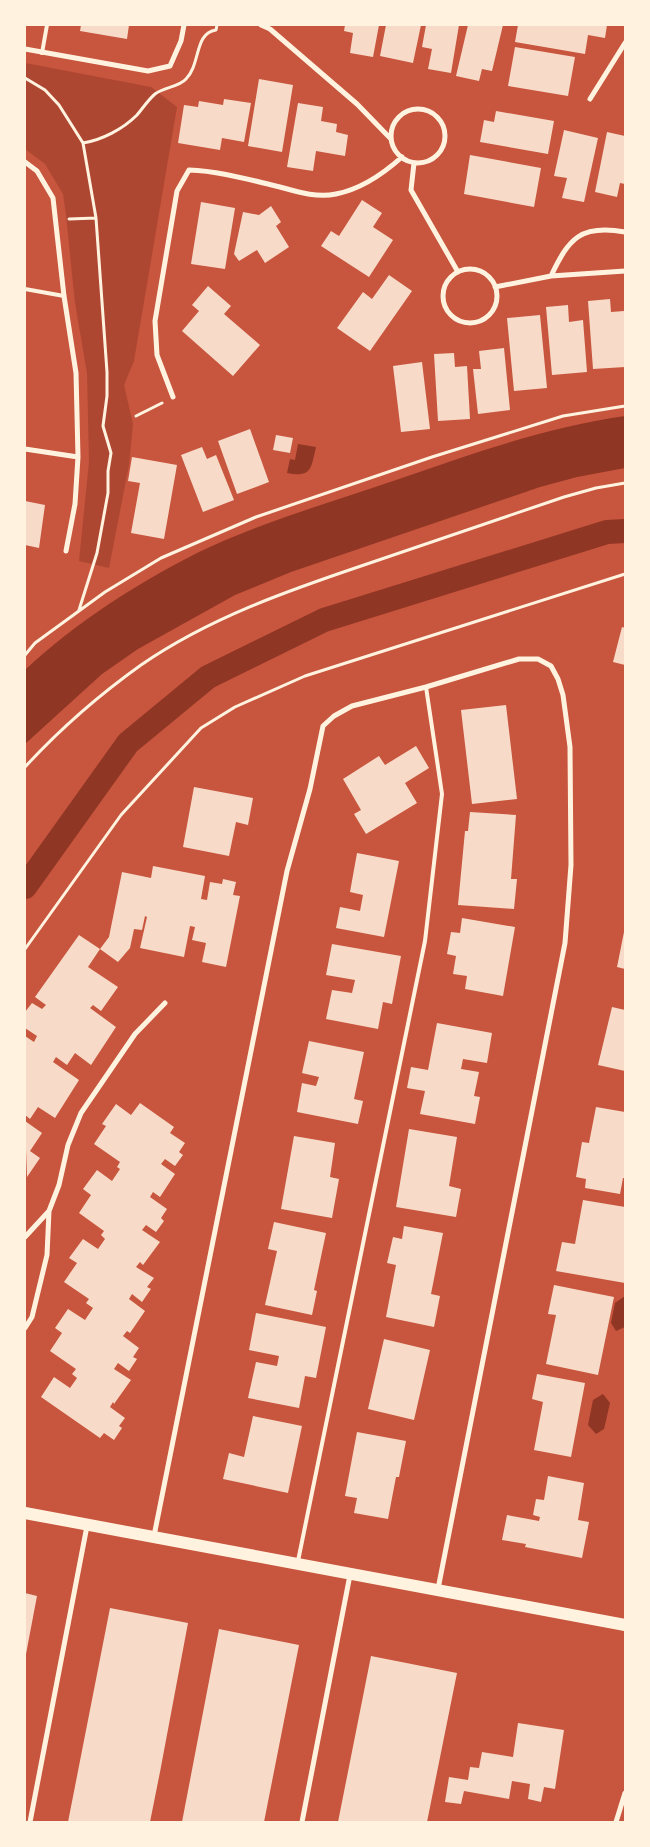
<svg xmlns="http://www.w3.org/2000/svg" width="650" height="1847" viewBox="0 0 650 1847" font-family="Jost,sans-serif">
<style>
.green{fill:#ae4732}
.water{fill:#8f3625}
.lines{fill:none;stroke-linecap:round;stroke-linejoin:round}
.canal{stroke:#8f3625;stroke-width:24}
.building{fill:#f7dbc8}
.path{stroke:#fff3e0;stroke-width:3}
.service{stroke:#fff3e0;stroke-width:4}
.minor{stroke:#fff3e0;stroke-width:5}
.primary{stroke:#fff3e0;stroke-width:12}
</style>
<rect width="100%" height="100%" fill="#c8553d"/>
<path class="green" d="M25 63 151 87 177 107 134 361 124 385 133 424 129 465 109 568 79 561 89 462 87 373 75 303 66 215 63 194 45 164 25 149Z"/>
<path class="water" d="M625 416V468L577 477 540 487 291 572 235 595 138 649 102 674 25 744V670C75 623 136 584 197 553 261 522 332 502 399 479 474 453 547 427 625 416Z
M298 444 316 447C311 468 312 478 287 473L290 459 295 460Z
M625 1296V1327L616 1331 611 1323 615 1303Z
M603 1394 610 1403 604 1429 596 1434 588 1425 593 1400Z"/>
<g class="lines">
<path class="canal" d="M25 887 128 743 208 677 324 620 607 532 625 531"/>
</g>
<path class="building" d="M81 25H129L127 39 80 31Z
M345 25H379L373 57 350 53 353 33 344 31Z
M386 25H421L413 63 380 56Z
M426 25H459L451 73 428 69 432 49 422 47Z
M468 25H503L492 71 482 69 479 81 456 76Z
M518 25H607L605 38 588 35 585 54 515 42Z
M515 47 575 57 568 96 508 86Z
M259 79 293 85 282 152 248 146Z
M224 99 251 103 244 142 222 138 220 150 178 143 184 105 198 107 199 101 223 105Z
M298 103 323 107 321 121 337 124 336 132 348 135 345 156 316 151 313 171 287 167Z
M496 111 554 121 548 154 480 142 484 120 494 122Z
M564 130 598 138 584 202 562 198 567 178 554 176Z
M607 132 625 136V184L620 183 617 197 595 192Z
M470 155 541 168 534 207 464 194Z
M362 200 382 213 373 227 393 240 369 277 321 246 331 231 339 236Z
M201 202 235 208 225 269 191 264Z
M271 206 281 222 276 226 289 247 265 263 257 250 239 261 234 254 243 212 259 215Z
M389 275 412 291 370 351 337 328 363 292 372 299Z
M208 286 231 306 224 314 260 345 233 376 182 331 199 311 192 305Z
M610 299 611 312 624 311 625 367 593 369 588 301Z
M568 305 569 322 583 320 587 372 552 375 546 307Z
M540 315 547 388 514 391 507 318Z
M504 348 510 410 478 414 473 369H481L479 351Z
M454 353 455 367 467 366 470 419 438 421 434 354Z
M422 362 430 429 401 432 393 366Z
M250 429 269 482 237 494 218 441Z
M276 435 293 438 290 453 273 450Z
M202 447 207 459 216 455 234 500 203 512 181 455Z
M132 457 177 465 164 539 131 533 140 483 128 481Z
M25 501 45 505 39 548 25 545Z
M622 627 625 628V665L613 662Z
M506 705 517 799 472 804 461 710Z
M416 746 429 768 405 783 417 803 366 834 354 814 361 810 343 779 379 756 385 765Z
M194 787 253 798 248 825 236 822 229 856 183 847Z
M470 812 516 815 511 879H517L514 909 458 905 465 831H468Z
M357 853 399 861 384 937 336 928 340 907 360 911 363 895 350 892Z
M153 866 205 876 201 899 207 900 210 882 222 884 223 879 236 882 233 895 240 896 226 967 202 962 206 943 192 940 195 927 190 926 184 957 140 948 147 917 145 916 142 930 134 929 130 948 118 962 100 949 109 937 122 872 151 878Z
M462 918 515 927 503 996 465 989 467 976 453 974 456 956 447 954 451 932 460 933Z
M624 932H625V969L617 967Z
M79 935 100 949 88 967 118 987 101 1011 93 1005 90 1008 116 1027 91 1065 75 1053 67 1065 56 1057 53 1062 79 1080 55 1118 38 1107 30 1119 25 1115V1036L34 1042 37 1036 25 1028V1012L32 1003 42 1009 46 1005 35 997Z
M332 944 401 956 392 1004 383 1002 378 1029 326 1019 332 990 352 993 355 980 326 975Z
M612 1007 625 1010V1071L598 1065Z
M437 1023 492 1033 487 1063 463 1059 461 1069 479 1072 474 1096 480 1097 475 1124 420 1114 425 1091 407 1088 411 1067 428 1070Z
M309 1041 364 1052 354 1099 363 1101 358 1124 297 1112 302 1083 316 1086 319 1077 302 1073Z
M140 1103 174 1127 170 1133 185 1143 179 1152 183 1155 175 1166 165 1159 161 1164 175 1174 160 1197 153 1192 150 1197 167 1209 161 1218 164 1221 156 1232 146 1225 142 1230 160 1242 143 1265 140 1262 136 1267 154 1278 147 1287 151 1289 142 1302 132 1294 129 1299 145 1311 130 1333 127 1331 123 1336 139 1348 133 1357 137 1359 129 1371 118 1363 114 1369 131 1380 114 1404 113 1402 110 1407 125 1418 119 1426 122 1428 114 1440 104 1433 100 1438 41 1397 54 1377 70 1388 77 1378 72 1374 76 1369 50 1351 62 1333 55 1328 68 1309 85 1320 93 1308 86 1303 89 1299 64 1282 77 1263 69 1258 83 1239 98 1249 105 1239 101 1235 104 1231 79 1213 91 1195 83 1189 97 1170 112 1181 120 1169 117 1167 120 1162 94 1144 106 1126 102 1124 116 1104 131 1115Z
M596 1107 625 1112V1178H623L620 1194 585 1188 586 1179 576 1177 582 1142 589 1143Z
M25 1121 42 1133 30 1151 40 1158 27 1177Z
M409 1129 457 1137 449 1186 461 1189 456 1217 396 1207Z
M294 1136 335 1143 330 1177 339 1179 332 1218 281 1209Z
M583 1200 625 1207V1283L556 1271 562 1242 575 1244Z
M274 1222 326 1233 314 1290 317 1291 312 1315 265 1305 277 1251 268 1249Z
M404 1226 443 1233 431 1294 440 1296 434 1327 386 1317 396 1265 387 1263 393 1237 402 1239Z
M554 1285 614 1297 598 1375 546 1364 556 1315 548 1314Z
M256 1313 326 1327 316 1378 305 1376 299 1408 248 1398 256 1362 277 1366 279 1356 249 1350Z
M384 1339 430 1350 414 1420 368 1409Z
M537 1374 585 1383 571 1457 534 1450 543 1402 532 1399Z
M253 1416 302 1426 288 1493 223 1479 229 1453 244 1457Z
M357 1432 406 1441 399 1477H396L388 1519 354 1513 357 1498 345 1496Z
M548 1476 584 1483 578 1520 589 1522 582 1558 525 1547 526 1544 502 1540 507 1515 539 1521 540 1517 533 1515 536 1499 544 1500Z
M25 1593 37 1596 26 1654H25Z
M110 1608 188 1623 160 1772 150 1822H68Z
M219 1629 299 1645 264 1822H182Z
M371 1656 457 1673 427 1822H338Z
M518 1723 564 1730 555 1789 544 1787 541 1802 528 1799 530 1784 512 1781 509 1799 464 1791 461 1804 445 1802 449 1777 468 1780 470 1767 479 1768 482 1752 513 1757Z"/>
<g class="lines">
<path class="path" d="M25 78 45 90 59 105 83 143 96 218 107 372V396L103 426 111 453 108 471V493L97 553 79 610
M83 143C102 140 123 129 137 115 143 108 148 100 155 94 164 87 179 87 186 79 201 64 194 33 216 30L217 25
M69 219 96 218
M136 416 162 403
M25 655 35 643 105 592 161 558 256 517 432 457 563 416 625 406
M25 767C60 729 99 695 141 665 209 618 287 591 364 565 431 542 498 519 564 497L596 488 625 483
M25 949 121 815 201 728 235 707 305 676 625 574"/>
<path class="service" d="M42 53 47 25
M25 289 64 296
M298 1561 425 941 442 794 426 687"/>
<path class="minor" d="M261 25 270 29 357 104 391 139
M25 49 148 71 170 66 181 41 184 25
M590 99 625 43
M391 136a27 27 0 1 1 54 0a27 27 0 1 1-54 0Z
M25 162 37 171 53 198 64 296 76 373 78 457 75 504 66 551
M414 163 411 190 458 272
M443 296a27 27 0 1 1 54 0a27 27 0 1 1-54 0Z
M551 276C569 238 581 224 625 232
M495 287 551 276 625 271
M173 397 157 355 155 321 177 191 189 170C220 171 250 180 280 187 298 192 317 198 336 194 362 189 383 174 402 157
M25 449 78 457
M25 1237 49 1211
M25 1328 32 1317 47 1255 49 1211 59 1185 68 1145 81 1113 135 1034 165 1003
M154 1536 287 871 310 789 323 726 334 716 352 706 426 687 519 659H538L551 666 558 679 563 695 570 747 571 865 565 943 438 1589
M30 1822 87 1526
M302 1822 350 1575
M616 1822 625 1793"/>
<path class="primary" d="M25 1513 625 1625"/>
</g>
<rect width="650" height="1847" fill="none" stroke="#fff3e0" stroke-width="52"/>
</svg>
